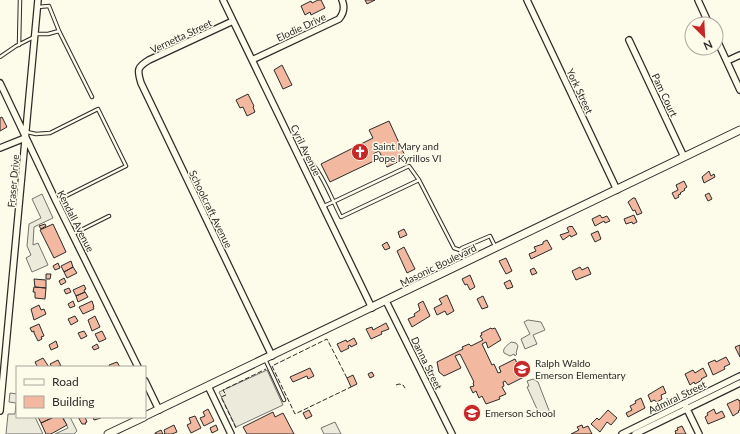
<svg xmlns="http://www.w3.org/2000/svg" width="740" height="434" viewBox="0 0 740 434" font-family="Lato,sans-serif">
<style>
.green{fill:#ecebdb;stroke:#74746e}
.parking{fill:#eceadb;stroke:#74746e}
.building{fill:#f2b8a0;stroke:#2b2b2b}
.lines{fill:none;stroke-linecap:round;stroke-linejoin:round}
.service-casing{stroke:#2b2b2b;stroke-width:4.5}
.minor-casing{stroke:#2b2b2b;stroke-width:8}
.tertiary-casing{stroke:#2b2b2b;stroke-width:9}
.service{stroke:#fdfbea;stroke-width:2.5}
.minor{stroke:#fdfbea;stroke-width:5.5}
.tertiary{stroke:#fdfbea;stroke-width:7}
.fence{stroke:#2b2b2b;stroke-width:1;stroke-dasharray:5 2;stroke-linecap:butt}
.labels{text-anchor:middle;stroke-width:3;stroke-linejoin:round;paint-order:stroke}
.street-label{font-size:10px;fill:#2b2b2b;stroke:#fdfbea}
.poi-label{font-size:10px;fill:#2b2b2b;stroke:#fdfbea;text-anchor:start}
</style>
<rect width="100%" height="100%" fill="#fdfbea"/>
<path class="green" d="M528 320 541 322 545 330 533 335 537 344 525 349 521 339 530 334 524 322Z
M511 342 516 343 518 346 516 353 517 354 515 356 514 354 510 356 504 353C502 348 508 345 511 342Z
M533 379 538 382 550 413 542 417 536 407 527 387 529 386 527 381Z"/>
<path class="parking" d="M42 194 53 218 34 227 33 244V245L38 243 48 265 32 272 26 258 31 255 27 246 29 224 41 218 32 199Z
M267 370 283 405 236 427 219 392Z
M10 393 17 394V417H35L43 434H6L8 414H15L16 403 9 402Z
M63 417H70L77 431 74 434H55L68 428Z
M335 422 341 434H324L321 428Z"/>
<path class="building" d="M318 0H321L325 8 311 15 310 12 305 15 301 6 311 1 312 3Z
M365 0H375L367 4Z
M282 65 292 85 283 89 274 70Z
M248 94 254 106 253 107 255 112 247 116 243 107 240 108 236 100Z
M2 117 7 127 0 131V118Z
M389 121 406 158 387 167 379 151 373 154 376 160 330 182 321 164 373 138 369 130Z
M709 171 711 176 714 174 715 177 704 183 702 177Z
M684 181 687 187 684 189 685 190 680 193 681 194 678 195 679 197 675 199 672 193 678 190 676 185Z
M709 193 712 199 708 201 705 195Z
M633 198H635L642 213 637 215 635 210 633 211 628 202Z
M600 215 602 218 607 216 610 221 605 223 604 221 595 226 592 219Z
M634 215 637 222 633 224 632 222 626 224 624 219Z
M45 224 46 226 41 229 39 226Z
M53 224 66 252 54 258 40 230Z
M570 226 571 227 572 226 577 234 571 237 570 235 563 240 560 235 569 232 567 228Z
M404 229 407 235 400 238 398 232Z
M598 231 601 239 595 242 591 234Z
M547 240 552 249 531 259 529 254 536 251 534 247 543 244V242Z
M387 242 390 248 385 250 382 245Z
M404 247 415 269 407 273 397 251Z
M506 258 512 271 506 274 499 261Z
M71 261 73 267 64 272 61 266Z
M58 263 60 268 55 270 53 266Z
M73 267 77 273 67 278 64 272Z
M580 267 582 270 588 267 591 274 576 280 572 271Z
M534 268 537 273 532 275 530 270Z
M46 274H51L50 279H46Z
M470 275 475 287 470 290 467 284 465 285 462 279Z
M64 278 66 282 61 285 59 281Z
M34 279 46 280V288L35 287Z
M510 280 513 287 507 289 504 283Z
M84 285 86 289 84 290 85 292 76 296 73 290Z
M34 287 46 288 45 299 35 298V292H33Z
M69 288 71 292 66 294 64 290Z
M85 292 88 297 78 302 76 296Z
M447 295 454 311 447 315 445 311 437 315 434 308 442 304 439 299Z
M483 296 488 307 482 309 477 299Z
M73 301 75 306 70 308 68 304Z
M92 301 94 307H93L94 309 83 314 79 307Z
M423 301 430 316 412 327 408 319 415 316 414 314 420 310 418 304Z
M39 305 41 310 44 309 46 314 34 320 31 309Z
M75 316 78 321 71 325 68 319Z
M95 316 100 327 92 331 88 320Z
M386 323 389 329 381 332 382 334 371 339 366 329 372 327 373 330Z
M39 324 44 336 41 337 42 339 38 341 34 333V331L32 332 30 328Z
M491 328 492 329 495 328 501 340 488 348 486 342 482 344 492 365 494 364 498 373 501 372 499 367 515 359 524 377 508 385 505 381 503 382 504 386 502 387 506 394 499 397 500 399 486 404 482 396 479 398 476 391 473 393 470 387 474 386 473 383 474 382 460 354 455 356 461 368 444 376 439 372 437 362 463 349 462 347 469 344 471 346 483 340 480 336 482 335 481 333Z
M84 331 87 336 81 339 78 333Z
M102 331 106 339 99 342 95 334Z
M354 338 357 344 351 347 350 345 348 346 349 348 341 352 337 344 346 340 347 342Z
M56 341 58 347 51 350 49 345Z
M97 344 99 348 94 350 92 347Z
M740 345V357L735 347Z
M726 357 730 364 724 367 725 369 713 375 708 363 715 360 716 362Z
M43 358 49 367H35L37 366 35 362Z
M58 360 61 366 52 367 50 364Z
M117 362 120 367H110L109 365Z
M310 368 314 376 308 379 307 376 293 382 290 377Z
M703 368 707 376 701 379 702 380 695 384 694 382 690 385 685 374 693 370 695 373Z
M372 372 374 376 370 378 368 374Z
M353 375 357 384 351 387 347 378Z
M663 386 666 393 661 395 662 399 657 402 654 400 651 402 648 395Z
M641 398 645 408 628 417 626 413 632 410 630 406 636 403 635 401Z
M738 399 739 401 740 400V410L738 411 739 412 733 416 727 404Z
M208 409 214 421 204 426 200 418 205 416 203 412Z
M714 409 716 414 722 411 725 417 708 424 705 417 708 415 707 413Z
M309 410 312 416 306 419 303 413Z
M608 410 617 418 611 425 607 422 600 432 591 424 597 418 599 420Z
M273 412 275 417 283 413 294 434H247L243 427Z
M195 416 201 428 191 433 187 425 191 423 189 418Z
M38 417H54L41 423Z
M54 417H62L67 425 51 434H46L41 423Z
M78 417H85L87 422 85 423 86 424H82Z
M93 417H101V418L94 420Z
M174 425 177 432 172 434H164L165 433 164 430Z
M216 425 218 430 212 433 210 428Z
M582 425 583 428 588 426 592 434H571L579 430 577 427Z
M682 426 686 434H675L676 433 675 431 678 430 677 428Z
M161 430 163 434H155V433Z"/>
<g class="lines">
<defs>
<path id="service" d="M38 7 49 6 59 31
M36 34H48L59 31 92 97
M19 45 20 0
M0 57 16 46 34 37
M27 132 36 134 50 133 98 109 126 166 56 201
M300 158 305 157C319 165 333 202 341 217L419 180 409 166 333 202 324 206
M419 180 454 248 460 250
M73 234 109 216
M465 261 460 250 462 248 490 236 495 246
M265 359 284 400"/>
<path id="minor" d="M223 0 372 308
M527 0 617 190
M698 0 709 24
M233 21 149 60C137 67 137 70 141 83L272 356
M716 38 740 90
M629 40 684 157
M252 60 339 19C344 13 345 7 342 0
M727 61 740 55
M0 83 56 201 138 367
M0 148 25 138
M386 301 452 434
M145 381 159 410
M208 386 231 434
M685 405 699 434
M0 411 38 0
M622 434 740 376
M635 434 740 383"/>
<path id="tertiary" d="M145 416 740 130
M108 434 144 417"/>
</defs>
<use href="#service" class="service-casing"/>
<use href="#minor" class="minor-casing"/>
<use href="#tertiary" class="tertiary-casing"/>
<use href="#service" class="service"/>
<use href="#minor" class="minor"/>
<use href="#tertiary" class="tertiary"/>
<path class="fence" d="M347 378 327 339 272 366 295 414 351 387
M396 385 399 384 403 385 405 388
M236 428 221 397 226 395 223 390 266 369"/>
</g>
<defs>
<symbol id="church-disc" viewBox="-11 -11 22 22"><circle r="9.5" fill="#c62828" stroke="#fdfbea"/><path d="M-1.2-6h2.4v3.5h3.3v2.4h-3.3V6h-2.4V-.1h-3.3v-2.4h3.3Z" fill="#fff"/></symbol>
<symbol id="school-disc" viewBox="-11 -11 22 22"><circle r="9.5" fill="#c62828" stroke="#fdfbea"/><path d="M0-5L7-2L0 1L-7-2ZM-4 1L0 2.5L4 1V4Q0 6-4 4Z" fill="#fff"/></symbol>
</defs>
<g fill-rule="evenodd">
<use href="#church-disc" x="350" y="142" width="20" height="20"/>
<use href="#school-disc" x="512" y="359" width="20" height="20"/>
<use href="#school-disc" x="462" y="403" width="20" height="20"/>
</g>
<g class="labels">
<g class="street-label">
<text transform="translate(301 27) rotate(-25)" y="4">Elodie Drive</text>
<text transform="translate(181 36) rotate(-25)" y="4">Vernetta Street</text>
<text transform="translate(580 91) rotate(65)" y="4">York Street</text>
<text transform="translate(665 95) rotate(65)" y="4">Pam Court</text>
<text transform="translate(306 150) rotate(64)" y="4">Cyril Avenue</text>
<text transform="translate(13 181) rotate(-85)" y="4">Fraser Drive</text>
<text transform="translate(211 209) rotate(64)" y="4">Schoolcraft Avenue</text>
<text transform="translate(76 221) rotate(63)" y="4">Kendall Avenue</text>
<text transform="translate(438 265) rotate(-26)" y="4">Masonic Boulevard</text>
<text transform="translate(427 363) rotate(64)" y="4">Danna Street</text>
<text transform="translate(677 397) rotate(-26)" y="4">Admiral Street</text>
</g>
<g class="poi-label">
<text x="373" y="150">Saint Mary and<tspan x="373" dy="12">Pope Kyrillos VI</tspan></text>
<text x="535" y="367">Ralph Waldo<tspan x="535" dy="12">Emerson Elementary</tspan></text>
<text x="485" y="417">Emerson School</text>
</g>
</g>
<rect x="16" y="366" width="130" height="52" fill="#fdfbea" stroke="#a9a89e"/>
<rect x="24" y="379" width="20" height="6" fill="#fdfbea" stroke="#a9a89e"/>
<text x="52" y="386" font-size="12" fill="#2b2b2b">Road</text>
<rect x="24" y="396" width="20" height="12" fill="#f2b8a0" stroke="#a9a89e"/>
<text x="52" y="406" font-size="12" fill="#2b2b2b">Building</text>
<g transform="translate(704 36) rotate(156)"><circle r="19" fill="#fdfbea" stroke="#a9a89e"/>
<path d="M0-3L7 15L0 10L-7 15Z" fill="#c62828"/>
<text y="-6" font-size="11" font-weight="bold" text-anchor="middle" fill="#2b2b2b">N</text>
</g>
</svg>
